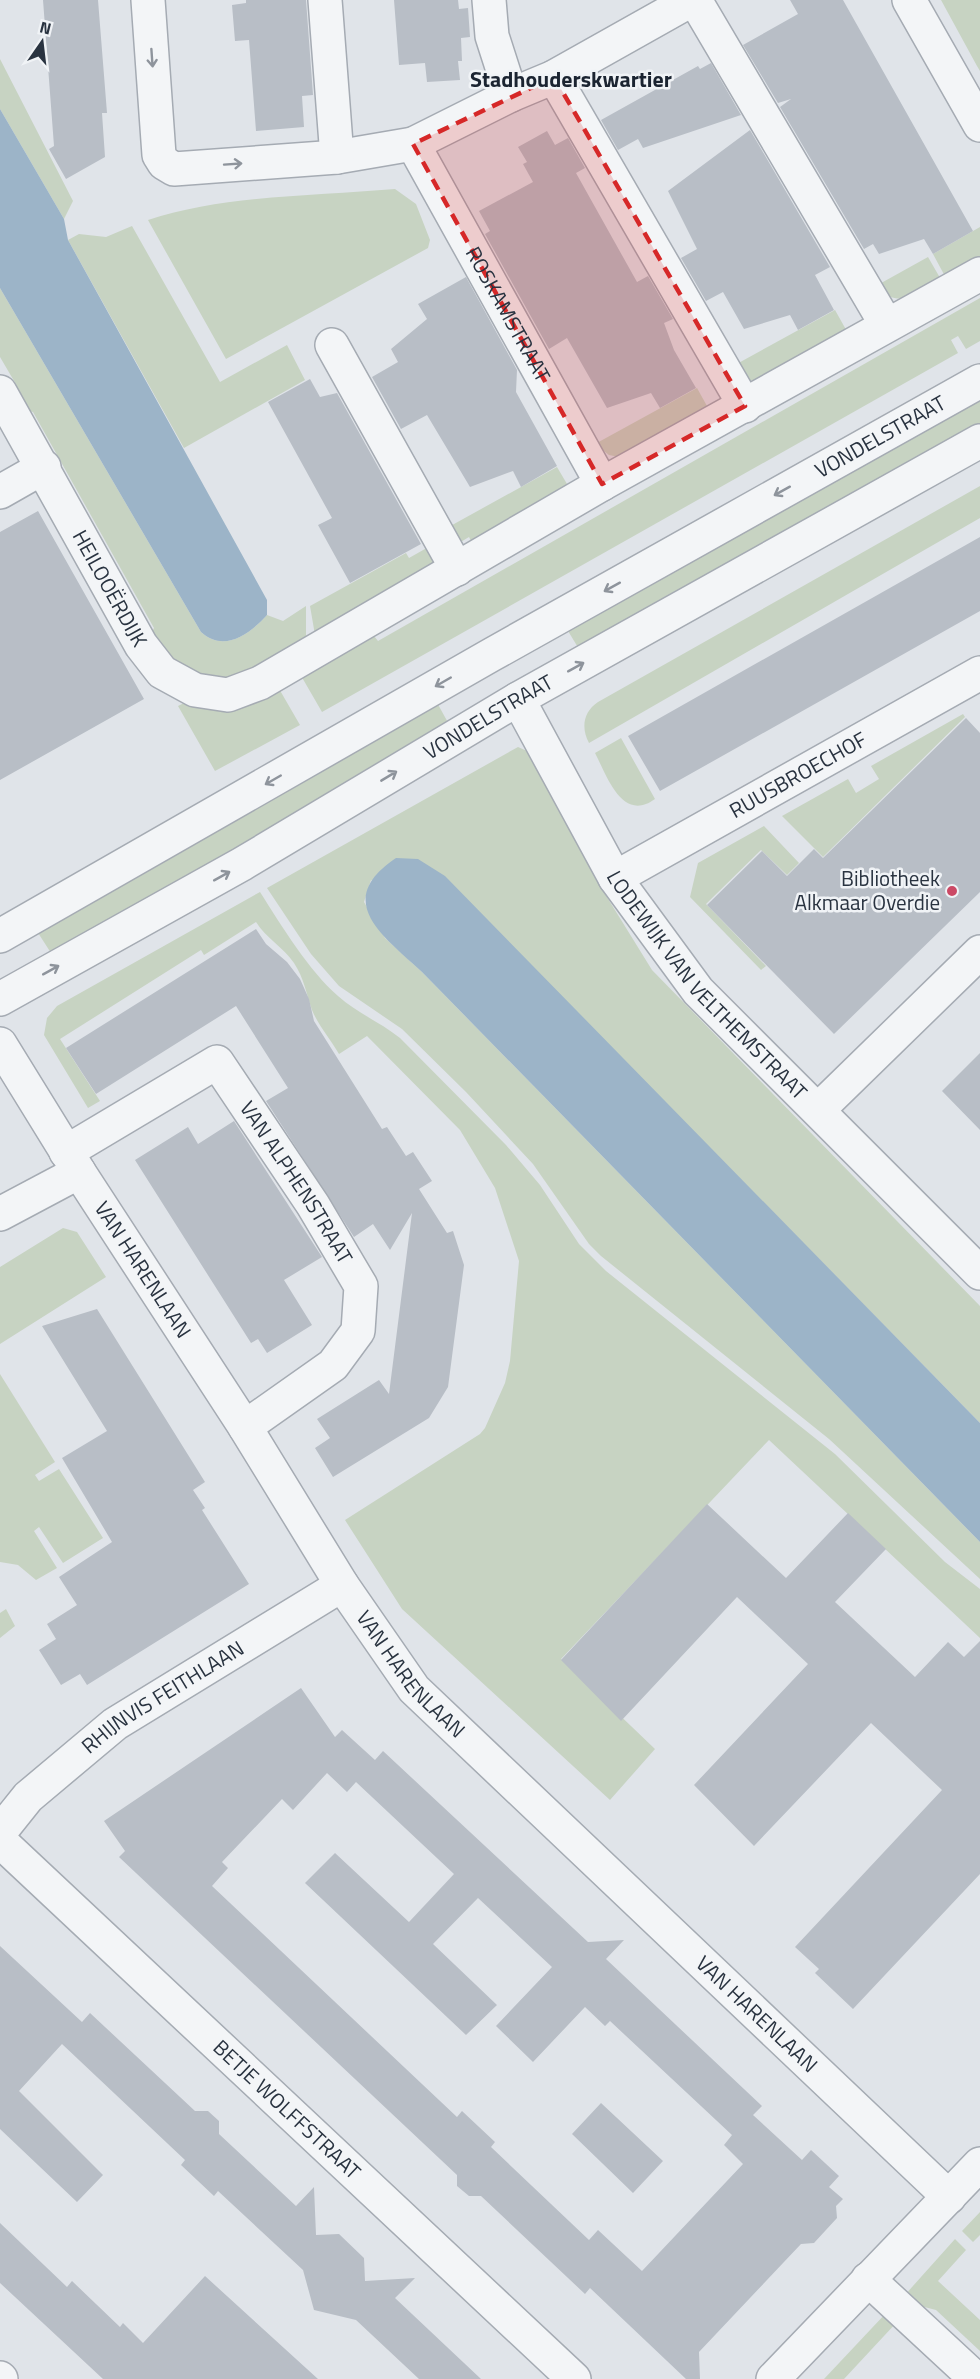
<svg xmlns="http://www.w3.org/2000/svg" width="980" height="2379" viewBox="0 0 980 2379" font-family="'Titillium Web',sans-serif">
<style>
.green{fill:#c7d3c2}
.water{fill:#9cb4c8}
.building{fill:#b8bec6;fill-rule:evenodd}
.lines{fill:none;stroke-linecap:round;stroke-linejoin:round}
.minor-casing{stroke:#a5abb3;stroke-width:36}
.tertiary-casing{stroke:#a5abb3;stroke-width:36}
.minor{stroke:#f3f5f7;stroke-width:33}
.tertiary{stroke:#f3f5f7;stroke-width:33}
.oneway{stroke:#8e949c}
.marked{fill:#d62828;fill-opacity:0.2;stroke:#d62828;stroke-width:4.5;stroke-dasharray:12 8;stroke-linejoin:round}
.poi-dot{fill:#cb4965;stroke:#f0f3f6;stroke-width:2}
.labels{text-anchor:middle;stroke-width:5;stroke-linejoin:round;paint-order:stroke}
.street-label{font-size:21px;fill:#293340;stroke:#f0f3f6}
.poi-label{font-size:21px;fill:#293340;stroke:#f0f3f6;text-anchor:end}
.neighbourhood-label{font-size:22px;font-weight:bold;fill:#1b2431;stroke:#f0f3f6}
</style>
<rect width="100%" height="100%" fill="#e0e4e9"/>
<path class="green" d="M941 0H980V71L977 66Z
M0 59 73 201 64 219 0 109Z
M395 189 416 204 430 240 428 248 226 359 148 220C224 195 315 196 395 189Z
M132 226 220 382 287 345 305 380 184 448 68 240 79 234 106 237Z
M980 227V262L947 280 933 254Z
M928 257 943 283C914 295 901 309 874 287Z
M0 288 201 632C224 653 250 634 267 615L283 621 306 606V641L238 682 183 676 148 640 154 628 33 412 20 409 13 398 17 386 0 357Z
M980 298V341L966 349 958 336 951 340 958 353 322 712 300 674 374 636 378 641Z
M835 310 849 335 758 383 745 378 733 366Z
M697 388 707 406 703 412 619 457 609 455 595 444Z
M980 391V429L582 654 565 626Z
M557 467 570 489 473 545 469 537 454 546 445 529Z
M980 486V518L589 743C581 728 583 712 598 702Z
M432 545 442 564 315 635 310 606 406 553 409 558Z
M278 687 300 725 215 771 178 706 194 698Z
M435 699 451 728 51 953 33 925Z
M963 714 965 717 823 857 782 816 848 779 856 793 879 779 871 766Z
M621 738 655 799C622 823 607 776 595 753Z
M518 747 527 751 597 881 652 970 980 1306V1423L656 1093 371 880 364 902 385 938 422 972 980 1542V1579L829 1439 601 1256 589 1244 533 1164 466 1092 402 1029 339 986 311 954 267 888Z
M764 826 799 863 787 875 761 850 706 904 766 966 761 970 690 897 698 863Z
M260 892C281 925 309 971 338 996 357 1013 380 1022 400 1038L506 1145 540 1185 579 1244 606 1271 835 1454 945 1562 980 1589V1638L769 1440 561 1659 655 1749 610 1800 402 1609 345 1520 480 1434 485 1428 505 1383 510 1361 519 1261 495 1188 460 1130 367 1036 339 1054C331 1040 318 1025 312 1010 306 993 304 978 294 963 283 947 266 938 256 922L204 955 201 950 60 1039 100 1101 88 1108 44 1035 47 1018 57 1006Z
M63 1228 77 1232 106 1277 0 1344V1267Z
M0 1374 55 1462 35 1475 39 1481 59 1469 103 1538 63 1563 39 1527 34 1531 57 1568 36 1580 18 1565 0 1562Z
M6 1609 15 1626 0 1638V1613Z
M980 2212V2235L973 2242 962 2231Z
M955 2239 966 2250 938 2281 980 2320V2351L936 2310 913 2304 904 2296Z
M887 2312 897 2322 844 2379H824Z"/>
<path class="water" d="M0 109 64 219 68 240 267 600V615C250 634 224 653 201 632L0 288Z
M396 858 418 859 445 876 980 1423V1542L422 972C383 936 332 901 396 858Z"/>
<path class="building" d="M43 0H98L107 113H102L105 157 66 179 49 149 54 146Z
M246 0H306L313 95 302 96 304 127 256 131 249 40 235 41 232 5 246 3Z
M394 0H458L459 9 468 8 470 37 461 38 462 61H458L460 80 427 82 425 63 399 65Z
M790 0H843L973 231 933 254 924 239 879 254 873 244 864 249 780 107 791 99 778 103 743 45 798 14Z
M711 63 741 115 643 148 638 139 618 150 601 120 698 66 700 69Z
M750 130 830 267 815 275 834 310 798 330 790 315 744 329 723 292 706 301 681 258 697 249 668 191Z
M547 131 555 145 568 138 585 168 576 173 637 282 648 276 673 319 664 323 674 350 696 388 660 408 651 393 607 408 567 338 549 349 485 234 490 231 479 211 533 182 523 164 527 162 518 147Z
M466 277 517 370 516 392 557 466 521 487 513 471 470 487 427 415 401 429 372 377 398 362 391 349 427 319 418 304Z
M310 379 320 397 337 393 421 544 350 583 318 525 332 518 268 402Z
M38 511 144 699 0 780V532Z
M980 537V611L660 791 628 736Z
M966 718 980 733V892L834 1034 707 905 762 851 787 876 814 849 823 858Z
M256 929 266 944 287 962 300 979 309 999 314 1021 382 1129 387 1127 406 1156 413 1152 432 1181 419 1189 447 1233 453 1231 464 1265 448 1387 429 1418 333 1477 315 1448 330 1438 317 1419 379 1380 389 1394 412 1213 390 1250 373 1224 354 1237 266 1101 288 1088 236 1006 96 1094 66 1048Z
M980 1053V1130L942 1091Z
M234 1121 322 1257 284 1280 312 1325 267 1353 258 1339 251 1343 135 1160 188 1127 198 1144Z
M97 1309 205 1482 193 1490 205 1508 202 1510 249 1584 87 1685 80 1674 61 1685 39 1650 56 1639 47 1624 77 1605 59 1577 112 1542 62 1458 107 1431 42 1326Z
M707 1504 786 1578 848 1513 886 1549 835 1602 915 1677 948 1642 964 1657 980 1641V1874L853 2009 815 1973 819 1969 795 1947 942 1790 871 1723 754 1846 694 1785 808 1664 737 1597 621 1721 561 1660Z
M301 1688 335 1737 342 1730 375 1760 383 1751 588 1942 624 1940 606 1959 762 2106 753 2115 802 2160 811 2150 839 2176 829 2187 843 2199 836 2206 837 2218 814 2243 801 2244 699 2352 700 2379H686L590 2288 585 2294 481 2196H469L457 2186V2175L119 1857 125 1851 104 1821ZM327 1773 347 1792 356 1782 454 1874 409 1922 335 1853 305 1883 466 2035 497 2005 433 1944 478 1898 552 1967 496 2026 533 2062 585 2007 605 2026 610 2021 732 2135 724 2145 743 2164 642 2271 598 2230 589 2240 491 2147 495 2142 462 2111 457 2117 212 1886 228 1868 222 1862 282 1799 293 1810Z
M0 1946 82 2022 90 2013 195 2111H208L219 2121V2134L296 2206 314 2187 316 2235 339 2234 364 2258 365 2281 415 2278 395 2298 481 2379H419L356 2320 314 2310 303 2270 218 2191 214 2196 181 2165 185 2160 62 2044 19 2091 103 2175 77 2202 0 2129Z
M601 2103 663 2161 633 2193 572 2134Z
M0 2223 67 2287 72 2281 120 2327 123 2323 143 2343 205 2276 318 2379H103L0 2283Z"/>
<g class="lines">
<defs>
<g id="minor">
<path d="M148 0 159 155 164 163 174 169 337 157 413 144 511 95 554 77 691 0"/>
<path d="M325 0 337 157"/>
<path d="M489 0 492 36 511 95"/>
<path d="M695 0 886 324"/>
<path d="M909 0 980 125"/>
<path d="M554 77 745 406"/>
<path id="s1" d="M413 144 602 484"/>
<path d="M332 345 457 569"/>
<path id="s2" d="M0 392 141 645 162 672 195 690 228 695 260 683 602 484 980 274"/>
<path d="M0 492 44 467"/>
<path id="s3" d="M518 699 615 878 698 991 980 1273"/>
<path id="s4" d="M615 878 980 673"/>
<path id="s5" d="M0 1044 79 1172 245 1427 342 1585 414 1689 949 2197"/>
<path d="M819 1109 980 952"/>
<path id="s6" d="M66 1152 217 1062 313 1205 361 1286 358 1331 333 1365 245 1427"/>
<path d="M0 1214 79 1172"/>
<path id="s7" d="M0 1832 28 1797 115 1724 342 1585"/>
<path id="s8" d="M0 1841 574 2379"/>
<path d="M868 2279 976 2379"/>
<path d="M0 2378 1 2379"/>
<path d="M773 2379 980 2164"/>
</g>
<g id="tertiary">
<path id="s9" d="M0 936 491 655 980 381"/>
<path id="s10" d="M0 999 242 864 518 699 980 441"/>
</g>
</defs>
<use href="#minor" class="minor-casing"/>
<use href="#tertiary" class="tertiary-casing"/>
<use href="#minor" class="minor"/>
<use href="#tertiary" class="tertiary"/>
</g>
<defs><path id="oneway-shaft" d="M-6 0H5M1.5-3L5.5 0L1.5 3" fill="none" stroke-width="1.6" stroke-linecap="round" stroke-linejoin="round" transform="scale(1.5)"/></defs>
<g class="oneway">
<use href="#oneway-shaft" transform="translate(152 58) rotate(86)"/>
<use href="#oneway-shaft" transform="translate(233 164) rotate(-4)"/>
<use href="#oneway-shaft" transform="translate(782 491) rotate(151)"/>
<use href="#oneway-shaft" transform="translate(612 587) rotate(151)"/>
<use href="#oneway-shaft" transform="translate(576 667) rotate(-29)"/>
<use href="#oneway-shaft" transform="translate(443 682) rotate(150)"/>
<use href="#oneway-shaft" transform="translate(389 776) rotate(-31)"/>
<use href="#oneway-shaft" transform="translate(273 780) rotate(150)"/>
<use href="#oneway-shaft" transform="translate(222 876) rotate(-29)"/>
<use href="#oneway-shaft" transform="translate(51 970) rotate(-29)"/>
</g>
<path class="marked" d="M554 77 745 406 602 484 413 144Z"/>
<circle class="poi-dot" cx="952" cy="891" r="6"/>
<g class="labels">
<g class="street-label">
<text dy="7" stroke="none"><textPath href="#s1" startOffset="195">ROSKAMSTRAAT</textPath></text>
<text dy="7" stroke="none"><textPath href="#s9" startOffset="1012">VONDELSTRAAT</textPath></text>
<text dy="7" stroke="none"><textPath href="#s2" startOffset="225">HEILOOËRDIJK</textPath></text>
<text dy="7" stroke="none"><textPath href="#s10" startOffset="564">VONDELSTRAAT</textPath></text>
<text dy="7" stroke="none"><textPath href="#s4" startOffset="210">RUUSBROECHOF</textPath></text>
<text dy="7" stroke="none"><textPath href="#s3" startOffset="345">LODEWIJK VAN VELTHEMSTRAAT</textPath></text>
<text dy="7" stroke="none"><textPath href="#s6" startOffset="320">VAN ALPHENSTRAAT</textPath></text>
<text dy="7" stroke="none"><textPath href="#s5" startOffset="267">VAN HARENLAAN</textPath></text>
<text dy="7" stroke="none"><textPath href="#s5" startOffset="753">VAN HARENLAAN</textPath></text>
<text dy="7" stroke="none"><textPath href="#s7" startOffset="213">RHIJNVIS FEITHLAAN</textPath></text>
<text dy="7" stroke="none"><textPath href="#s5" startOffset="1239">VAN HARENLAAN</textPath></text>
<text dy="7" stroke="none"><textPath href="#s8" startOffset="393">BETJE WOLFFSTRAAT</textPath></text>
</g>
<g class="poi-label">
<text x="940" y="886">Bibliotheek<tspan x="940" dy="24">Alkmaar Overdie</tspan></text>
</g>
<g class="neighbourhood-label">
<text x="571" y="87">Stadhouderskwartier</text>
</g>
</g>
<g transform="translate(42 42) rotate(14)" stroke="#f0f3f6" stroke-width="4.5" paint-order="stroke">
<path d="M0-4.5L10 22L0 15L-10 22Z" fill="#293340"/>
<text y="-9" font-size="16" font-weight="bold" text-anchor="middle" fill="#293340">N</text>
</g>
</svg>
